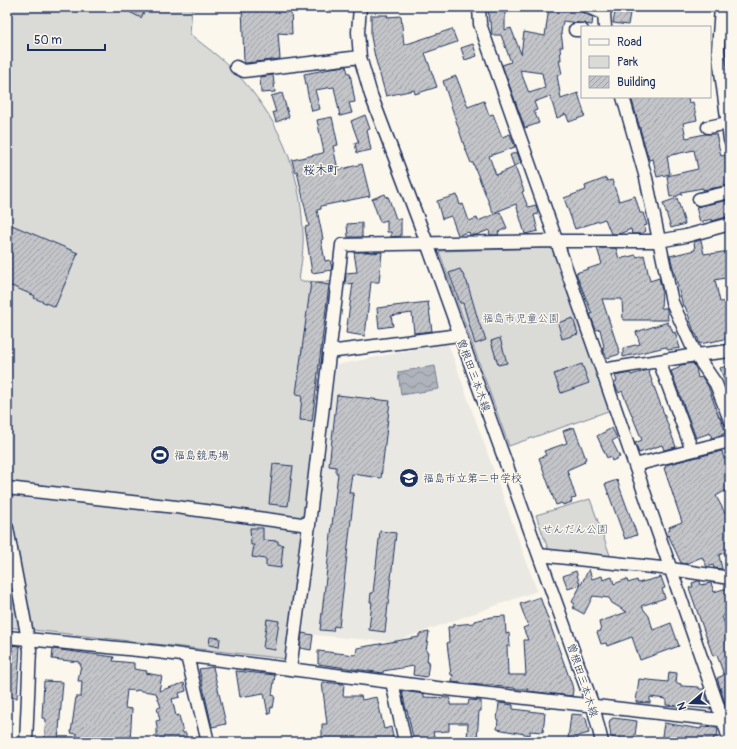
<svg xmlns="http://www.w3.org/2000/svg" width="737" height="749" viewBox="0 0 737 749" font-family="Pangolin,'Klee One',sans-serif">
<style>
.built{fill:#eae8e2}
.park{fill:#dadad7;stroke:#7a849a}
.water{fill:url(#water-waves);stroke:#747e96}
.building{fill:url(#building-hatch);stroke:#1b2f5e;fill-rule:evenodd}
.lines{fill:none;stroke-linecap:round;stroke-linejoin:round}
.minor-casing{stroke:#1b2f5e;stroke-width:15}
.minor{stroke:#fbf7ec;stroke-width:12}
.labels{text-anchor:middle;stroke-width:3;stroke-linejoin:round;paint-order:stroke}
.park-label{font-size:11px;fill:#415176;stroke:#fbf7ec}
.street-label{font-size:11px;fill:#1b2f5e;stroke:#fbf7ec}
.poi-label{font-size:11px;fill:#1b2f5e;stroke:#fbf7ec;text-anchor:start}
.neighbourhood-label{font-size:12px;font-weight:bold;fill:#1b2f5e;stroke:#fbf7ec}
</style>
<defs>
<pattern id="water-waves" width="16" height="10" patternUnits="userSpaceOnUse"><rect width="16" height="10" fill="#afb3bb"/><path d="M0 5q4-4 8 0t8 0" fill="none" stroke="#8e929b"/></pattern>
<pattern id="building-hatch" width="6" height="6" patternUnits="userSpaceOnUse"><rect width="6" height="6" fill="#c3c5c9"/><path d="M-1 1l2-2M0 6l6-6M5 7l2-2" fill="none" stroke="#9ea0a6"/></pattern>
</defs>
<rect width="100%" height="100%" fill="#fbf7ec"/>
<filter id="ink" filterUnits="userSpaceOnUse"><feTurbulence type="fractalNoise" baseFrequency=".025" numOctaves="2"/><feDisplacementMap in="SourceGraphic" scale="8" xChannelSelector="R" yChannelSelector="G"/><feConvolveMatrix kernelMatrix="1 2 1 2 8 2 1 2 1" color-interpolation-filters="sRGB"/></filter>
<g filter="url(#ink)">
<path class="built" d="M448 343 537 591 393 642 303 634 336 365Z"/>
<path class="park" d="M7 7H192L190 34C204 46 221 57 234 71 278 116 301 170 303 232 304 248 301 265 299 281L334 282 287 659 7 627Z
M554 248 611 410 509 446 439 251Z
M590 499 611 558 548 549 536 515Z"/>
<path class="water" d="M435 366 439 389 401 395 398 372Z"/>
<path class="building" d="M120 7H140L145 10 141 18Z
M242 7H291L292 34 278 33 280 59 246 63 244 62Z
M488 7H505V30L511 28 521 54 524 32 545 36 549 7H569V9L582 11 583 13 593 17 592 25 563 21 561 33 563 47H560L561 60H559L562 74 557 75 561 99 578 93 585 116 569 122 566 114 557 118 550 96 534 102 537 110 534 111 539 123 525 128 502 65 511 62 501 35H492L491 22H489ZM520 70 542 73 545 88 529 93Z
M616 7H631L628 25 613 23Z
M371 15H388L387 17 401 16 404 45 452 29 457 42 425 53 437 87 415 94 414 90 386 96 375 57 371 37Z
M473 44 477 56 465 60 461 48Z
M346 66 348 73H350L355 102 349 103 352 113 340 116 334 87 315 90 320 109 312 111 308 95 304 74 330 69V68Z
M273 75 275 92 261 93 260 77Z
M456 76 468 107 484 101 489 115 493 114 502 137 510 134 515 147 489 156 496 175 515 167 524 191 522 192 528 207 536 205 538 214 534 215 538 231 525 234 516 204 493 213 473 163H471L465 148 443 81Z
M282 93 289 117 276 122 273 112H276L271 96Z
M631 97H688L689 103 693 102 697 120 683 123 686 138 705 134H716L721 156 726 155 730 185 703 190V188L681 192 682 194 678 195V196L670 197 667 176 698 169 694 150 667 156 670 174 657 177 653 159 649 160Z
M365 115 370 129 367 130 371 150 357 153 355 143H359L351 121Z
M332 117 338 145 333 146 338 170 362 164 370 196 321 206V209L317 210 323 239 321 240 325 261 330 260 332 268V270L312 273 305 227 309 226 297 171 295 172 292 160 323 153V152H324L317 120Z
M517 152 521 163 514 166 510 155Z
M606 178 607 181 612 180 619 201 635 196 640 213H643L647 225 644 226 646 231 640 234H632L631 229 619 234H611L605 219 575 229 564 198 586 190 585 186Z
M385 194 387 198 388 196 396 219H401V236L391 237V232H387V220L380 222 372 199Z
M457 195 460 205 463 204 469 221 477 218 478 221 500 212 507 228 498 232 499 234 497 235H490L489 230 476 235H470L469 232 458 235 451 216 442 219 437 201Z
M677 198 685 224 671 228 663 203Z
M729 200 730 216 712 221V219L700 222 696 207Z
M7 223 78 253 55 307 34 298 35 296 7 284Z
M362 223V237H348L347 224Z
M701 240 704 254 710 253V254L730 251V264L728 265 730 277 715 280 720 302 728 301 730 310V338L700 344 696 334H695L685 306H683L670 256 695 250 694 242Z
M597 248H616L619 259 636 255 637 257 644 255 650 281 659 278 662 290 661 308H666L667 310 668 320H623L622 299H602L620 354 607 358 602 348 604 347 600 329 596 330 590 314H592L576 273 602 264Z
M354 252H371V253L382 252 379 282H371L365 336 346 333 353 283 345 285 346 273 357 272Z
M460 269 467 282 479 323 486 340 475 344 463 303H460L449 273Z
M311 282 329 285 312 421 300 420 302 395 296 394Z
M428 302 432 331 414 333 412 313 391 316 393 326 379 328 377 308Z
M573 318 578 334 562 339 558 323Z
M668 322V325H670L673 333 675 332 680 348 668 350 666 347 623 357V348L640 344 636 332Z
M500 338 507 363 498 365 491 341Z
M693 363 696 368 698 378 702 377 708 386 719 417H720L726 433 712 438 710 433 696 438 671 371 679 368V366L681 365Z
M582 364 589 383 561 393 554 374Z
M730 365V393H729L720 368Z
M648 370 676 447 664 450 662 445 639 453 635 443 642 440 622 391 619 393 614 383 617 381 615 376 630 373 631 375Z
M337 395 390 401 381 478 352 474 349 493H354L339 627 334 626 333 631 320 630 338 473H336V467L329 466Z
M574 427 586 459 584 460 585 462 567 470 576 498 571 499 572 502 563 505 562 503 556 505 539 458 546 455 544 451 567 443 563 431Z
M612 428 617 438 612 441 620 457 612 461 610 456 607 458 597 436Z
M722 451 724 459 730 456V488L716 496 725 513 730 511V550L719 555 722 569 714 568 713 565 707 567 702 557 685 564 681 563 667 532 670 530 669 527 682 522 664 468 666 467 665 465Z
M273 464 293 466 288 506 269 504Z
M617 480 637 535 625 539 605 484Z
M250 528H263V540L278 541V544L283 545 281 568 266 566V559L252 557 254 545H251Z
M380 531 396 533 385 632 369 630 372 602H370L371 593H373Z
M589 569 592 579 602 576 603 580 612 577 614 584 627 579 628 583 637 580 638 583 661 577 665 588 662 589 665 598 641 606 649 616 653 630 671 623 679 646 640 660 632 637 607 646 606 643 601 644 597 632 601 631 599 622 627 612 612 603 609 598 593 596 584 614 573 608 575 604 572 602Z
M576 571 580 585 568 589 563 576Z
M698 581H700L701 585 711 583 714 592 730 587V614L722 616 730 638V711H729L724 700 717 678 724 675 717 655 713 656 689 588 693 587 692 583Z
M540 597 572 685 573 690 572 696 527 691 528 689H516L514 688 494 686V685H480L452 682 453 675H451L447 643 449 642 448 627H453V625L474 623V621L492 617 505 616 506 634 509 633 510 646H507L508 675H526L524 640H528L523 628 528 626 520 604Z
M267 619 279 621 275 650 263 648Z
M429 632 426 651 428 652 427 661H429L427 677 413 675 414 666 383 671V673L318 664V651L356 655 357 648 419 637V634Z
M302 633 313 635 311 650 300 648Z
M210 637 220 638 219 647 209 645Z
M7 645 20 646 17 698 7 697Z
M53 649 114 657 113 661 134 663V669L147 671 146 673 162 676 159 691 184 683 186 691 179 693 180 697 172 699 176 716 179 715 183 733H186V742H157V727L156 721 160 720 157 708 161 707 156 693 136 690V691L127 690 125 708 132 709 130 742 76 740 77 734 71 733 76 697H81L82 681H78L81 664H79V662L52 659Z
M213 667 226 724 212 727 199 669Z
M236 671 275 675 272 695 275 696 273 708 271 707 270 714H268L264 693 240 697Z
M669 672 677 673 676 683 681 684V686L699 687V689H704L711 709 666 705V699L650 697V703L636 702 639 679 668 682Z
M44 681 63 682 58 742H44L46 719 42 718Z
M322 682 344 684 343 696H361L362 700 377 697 384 729 391 727 394 742H322V724H327Z
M402 691 424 694V697L450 698V705H468L469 700 481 701V711H479L477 740H467L468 723H449V731L433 732 436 742H414L407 710H406Z
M499 703 513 705V709L545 713 543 732 530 731V735L497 729 498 720H497Z
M571 714 583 715 586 718 589 733 578 736 577 740 568 739Z
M613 718 637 721 634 742H621L622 739 611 737 609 723 610 720Z
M664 723 701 729V727L718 728 717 737H714L713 742H661Z"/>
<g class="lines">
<defs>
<path id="minor" d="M360 7 358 32 360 57 371 95 427 243 593 706 602 742
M479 7 480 24 602 370 730 741
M588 7 604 14
M721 7 718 50 730 140
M605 27 604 14 606 7
M575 30H582
M236 67 244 71 360 57
M623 97 646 178 672 302 696 355 716 384 730 420
M708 127 728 123
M699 199 730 192
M329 352 459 335
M659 361 692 450
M602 370 696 355 730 351
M635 465 730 441
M7 488 176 507 309 525
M7 528 30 650 26 742
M539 555 671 569 730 578
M7 637 158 652 437 688 729 721
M187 656 208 742
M290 669 309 525 342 245 556 241H659L686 236 730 224
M392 682 405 742"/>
</defs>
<use href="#minor" class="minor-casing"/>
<use href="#minor" class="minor"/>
</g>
</g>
<defs>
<symbol id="stadium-disc" viewBox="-11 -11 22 22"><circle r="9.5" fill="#1b2f5e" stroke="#fbf7ec"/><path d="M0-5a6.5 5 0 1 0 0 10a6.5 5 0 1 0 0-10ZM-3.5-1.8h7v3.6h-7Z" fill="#fff"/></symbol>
<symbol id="school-disc" viewBox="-11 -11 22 22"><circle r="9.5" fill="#1b2f5e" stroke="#fbf7ec"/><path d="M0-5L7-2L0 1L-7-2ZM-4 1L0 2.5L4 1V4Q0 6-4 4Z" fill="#fff"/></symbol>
</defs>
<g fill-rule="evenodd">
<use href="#stadium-disc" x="149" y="444" width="22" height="22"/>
<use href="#school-disc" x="398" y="467" width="22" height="22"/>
</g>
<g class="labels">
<g class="park-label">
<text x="521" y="322">福島市児童公園</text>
<text x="575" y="533">せんだん公園</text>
</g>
<g class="street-label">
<text transform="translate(474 375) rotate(70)" y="4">曽根田三本木線</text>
<text transform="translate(583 680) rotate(72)" y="4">曽根田三本木線</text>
</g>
<g class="poi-label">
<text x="174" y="459">福島競馬場</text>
<text x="423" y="482">福島市立第二中学校</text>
</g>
<g class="neighbourhood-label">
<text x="321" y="174">桜木町</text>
</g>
</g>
<rect width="737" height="749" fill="none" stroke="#fbf7ec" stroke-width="24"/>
<rect x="12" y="12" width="713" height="725" fill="none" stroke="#1b2f5e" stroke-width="1.5" filter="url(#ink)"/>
<rect x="581" y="26" width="130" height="72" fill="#fbf7ec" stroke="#a1a7b3"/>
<rect x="589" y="39" width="20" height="6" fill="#fbf7ec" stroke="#a1a7b3"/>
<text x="617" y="46" font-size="12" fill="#1b2f5e">Road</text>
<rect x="589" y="56" width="20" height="12" fill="#dadad7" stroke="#a1a7b3"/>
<text x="617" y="66" font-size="12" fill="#1b2f5e">Park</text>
<rect x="589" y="76" width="20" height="12" fill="url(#building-hatch)" stroke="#a1a7b3"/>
<text x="617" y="86" font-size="12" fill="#1b2f5e">Building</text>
<g transform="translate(691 703) rotate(251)" stroke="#fbf7ec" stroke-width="3" paint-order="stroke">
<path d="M0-3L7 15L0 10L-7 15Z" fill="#1b2f5e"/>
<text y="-6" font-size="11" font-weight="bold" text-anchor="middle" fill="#1b2f5e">N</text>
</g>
<path d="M28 44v6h77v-6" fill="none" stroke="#1b2f5e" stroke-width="2"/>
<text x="34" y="44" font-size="12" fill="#1b2f5e" stroke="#fbf7ec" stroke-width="3" paint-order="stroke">50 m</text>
</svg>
